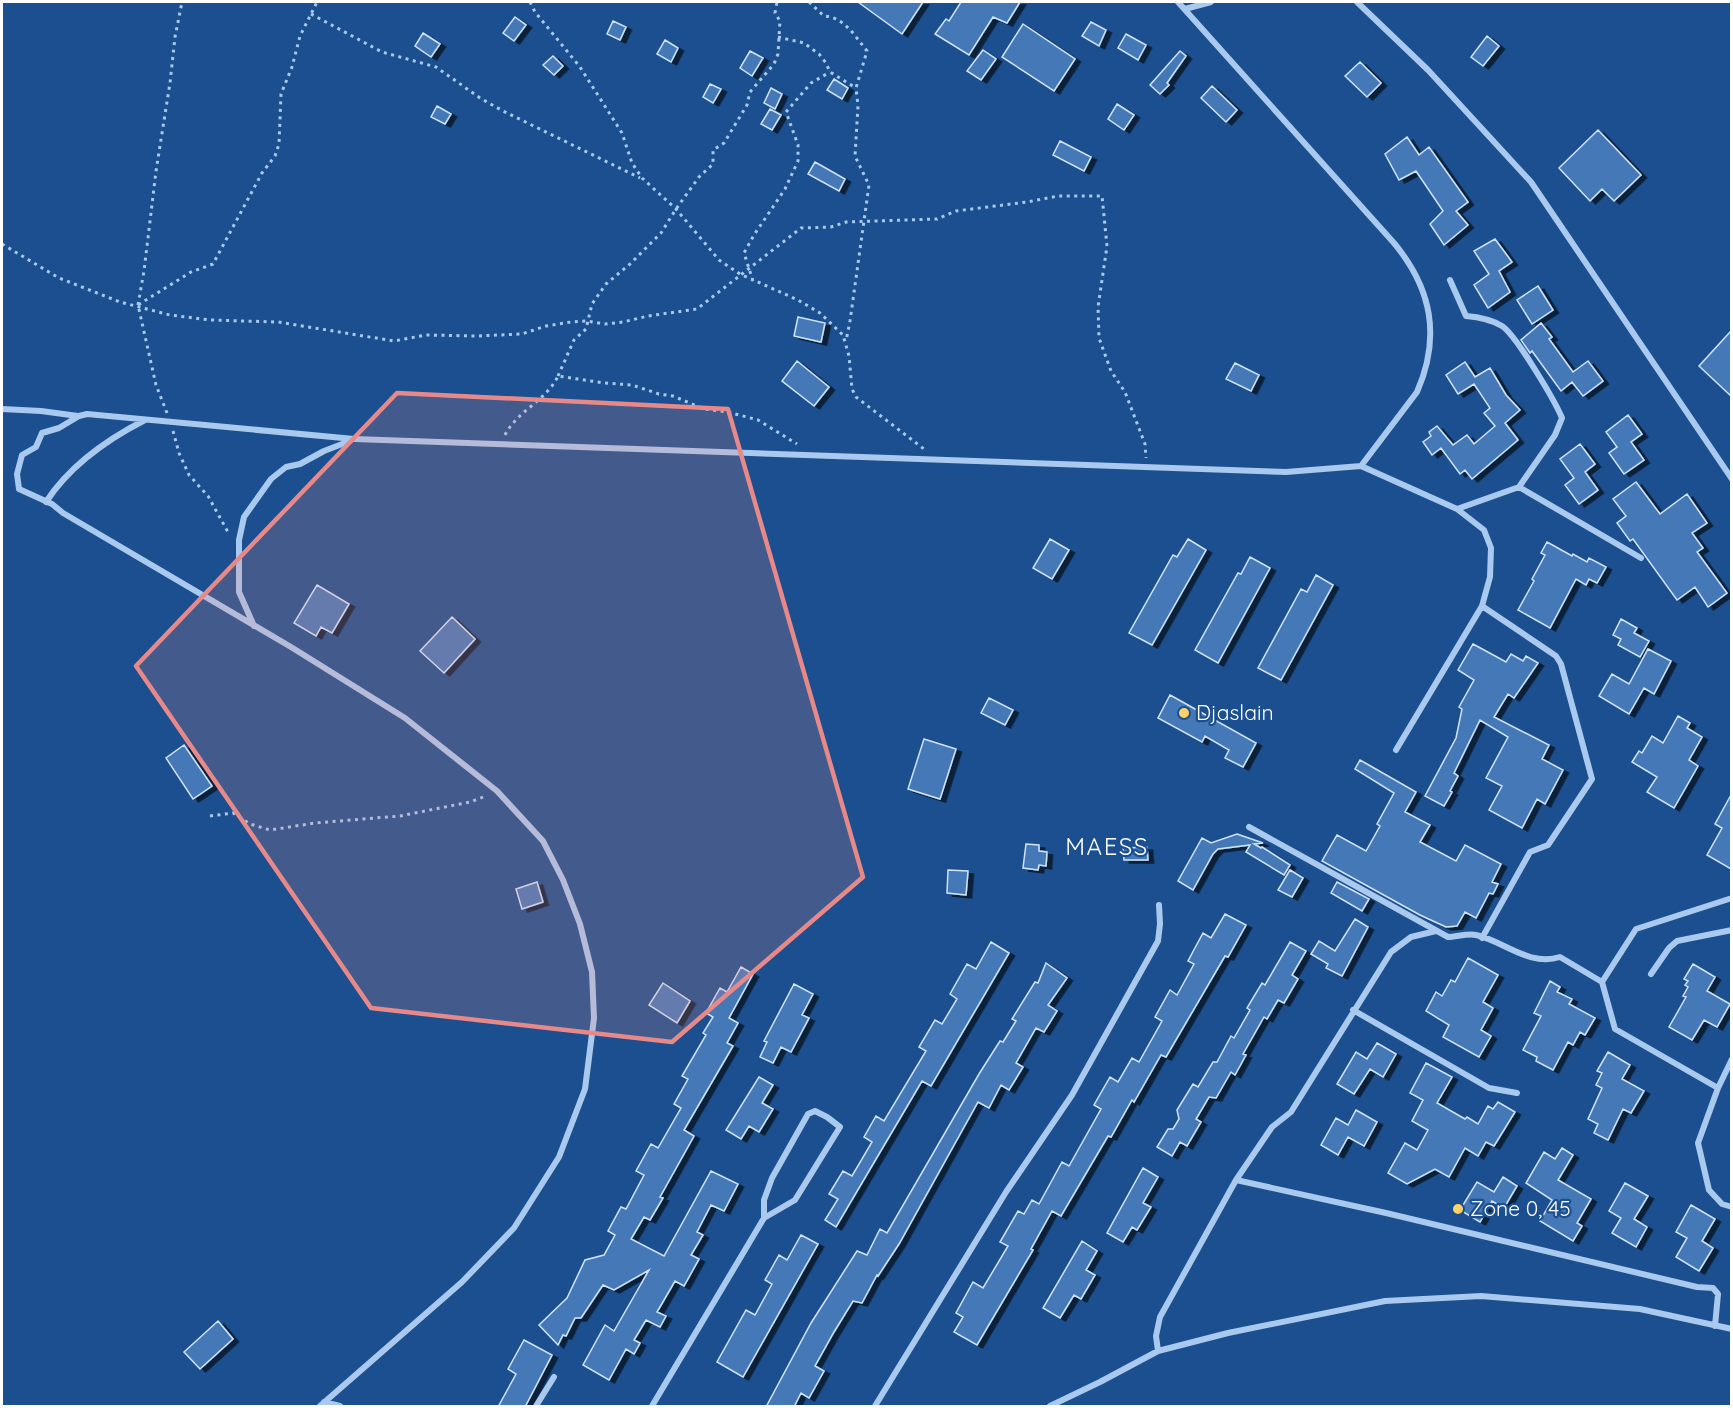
<svg xmlns="http://www.w3.org/2000/svg" width="1733" height="1408" viewBox="0 0 1733 1408" font-family="Quicksand,sans-serif">
<style>
.building{fill:#4478b7;stroke:#cfe3fa;stroke-width:1.5;filter:url(#shadow)}
.lines{fill:none;stroke-linecap:round;stroke-linejoin:round}
.path{stroke:#a9c9ee;stroke-width:3;stroke-dasharray:3 4.5;stroke-linecap:butt}
.street{stroke:#a9c9ee;stroke-width:6}
.marked{fill:#e88989;fill-opacity:0.2;stroke:#e88989;stroke-width:4.5;stroke-linejoin:round}
.poi-dot{fill:#ffd166;stroke:#1b4f8f;stroke-width:2}
.labels{text-anchor:middle;stroke-width:4.5;stroke-linejoin:round;paint-order:stroke}
.poi-label{font-size:21px;fill:#fff;stroke:#1b4f8f;text-anchor:start}
.quarter-label{font-size:24px;letter-spacing:1.5px;fill:#fff;stroke:#1b4f8f}
</style>
<defs>
<filter id="shadow"><feDropShadow dx="5.5" dy="3" stdDeviation="0" flood-color="#0009"/></filter>
</defs>
<rect width="100%" height="100%" fill="#1b4f8f"/>
<path class="building" d="M858 2H923L902 34Z
M961 2H1020L1007 23 993 17 969 55 935 34 946 19 949 21Z
M515 17 526 25 514 41 503 33Z
M613 21 626 27 620 40 607 34Z
M1091 22 1106 30 1099 46 1082 36Z
M1023 24 1075 59 1054 91 1002 57Z
M423 33 440 44 431 57 415 46Z
M1126 34 1146 45 1138 60 1118 48Z
M1487 36 1499 46 1483 66 1471 57Z
M665 40 678 48 671 62 657 54Z
M983 50 996 59 981 80 967 71Z
M750 51 763 58 752 76 740 68Z
M1180 51 1186 56 1167 83 1169 85 1160 94 1150 85Z
M553 56 563 66 554 75 543 65Z
M1360 62 1381 83 1367 97 1345 76Z
M834 79 848 88 842 99 827 90Z
M710 84 721 89 713 103 703 97Z
M1212 86 1237 110 1226 122 1201 98Z
M771 88 782 94 775 109 764 103Z
M1117 104 1134 115 1124 130 1108 119Z
M437 106 451 114 445 124 431 117Z
M770 109 781 115 772 130 761 124Z
M1598 130 1641 175 1614 201 1602 189 1590 201 1559 168Z
M1407 137 1419 155 1429 147 1468 202 1456 211 1468 225 1444 245 1430 224 1443 211 1416 171 1399 180 1385 154Z
M1060 141 1091 157 1084 171 1053 155Z
M815 162 845 179 839 191 808 174Z
M1495 239 1512 262 1499 271 1510 292 1488 308 1474 285 1489 274 1474 251Z
M1538 286 1553 310 1532 324 1517 300Z
M798 317 825 323 821 342 794 336Z
M1541 323 1552 337 1549 339 1573 372 1588 361 1603 381 1583 396 1572 382 1561 391 1532 351 1530 353 1521 340Z
M1731 331V396L1699 366Z
M797 361 829 387 814 406 782 381Z
M1465 362 1475 377 1490 368 1506 395 1520 410 1505 423 1518 440 1472 479 1465 470 1460 474 1441 448 1432 455 1423 442 1431 436 1429 432 1437 426 1453 445 1467 435 1474 444 1495 426 1484 413 1490 408 1474 384 1458 394 1446 375Z
M1235 363 1259 375 1251 391 1226 379Z
M1628 415 1642 434 1631 442 1644 460 1624 474 1609 453 1617 447 1606 432Z
M1580 444 1595 464 1585 472 1598 490 1579 504 1565 485 1574 478 1560 459Z
M1636 482 1660 514 1687 494 1707 523 1692 533 1703 548 1697 552 1727 593 1708 607 1695 587 1677 600 1633 539 1630 541 1617 523 1626 516 1613 499Z
M1050 539 1069 550 1052 579 1033 568Z
M1188 539 1206 550 1152 645 1129 633 1173 555 1177 557Z
M1547 542 1572 556 1573 554 1587 562 1589 558 1606 567 1597 583 1589 579 1586 585 1576 579 1550 628 1518 610 1534 581 1532 579 1545 555 1541 553Z
M1250 557 1270 568 1218 663 1195 650 1238 573 1241 574Z
M1316 575 1333 585 1281 680 1258 668 1301 589 1307 592Z
M317 585 349 604 332 633 321 627 316 636 294 623Z
M452 617 475 639 444 673 420 651Z
M1621 619 1637 628 1634 633 1649 641 1640 657 1618 645 1621 639 1613 635Z
M1473 644 1506 662 1511 654 1523 661 1526 656 1538 663 1514 698 1508 694 1494 717 1549 745 1542 759 1563 770 1545 804 1537 799 1522 828 1489 810 1502 786 1486 778 1508 737 1480 720 1454 773 1458 776 1450 791 1452 792 1444 806 1425 796 1456 738 1462 709 1459 707 1474 680 1458 670Z
M1648 649 1671 661 1654 694 1644 688 1629 714 1599 696 1612 674 1629 684Z
M1170 695 1256 743 1243 767 1225 758 1229 750 1205 736 1202 742 1158 718Z
M989 698 1013 710 1005 725 981 713Z
M1678 716 1690 723 1687 728 1702 737 1689 760 1698 766 1674 808 1647 792 1657 777 1632 762 1639 751 1642 753 1652 736 1663 743Z
M924 739 956 749 940 799 908 789Z
M184 745 212 786 193 799 166 758Z
M1360 760 1416 792 1405 812 1430 825 1420 842 1456 861 1465 845 1501 864 1492 882 1498 884 1493 894 1489 893 1476 918 1465 912 1457 926 1446 927 1420 915 1322 861 1337 835 1366 851 1380 826 1377 824 1394 793 1355 769Z
M1731 795V869L1707 855 1722 828 1715 824Z
M1237 834 1263 843 1254 844 1261 848 1262 847 1290 865 1284 875 1246 852 1250 845 1218 849 1213 854 1193 890 1178 881 1202 838 1211 843Z
M1026 844 1039 845V851L1047 852 1046 866 1039 865 1038 870 1023 868Z
M1147 847 1148 860H1124L1123 848Z
M948 870 968 871 966 895 947 893Z
M1290 870 1303 878 1292 897 1278 890Z
M537 882 543 902 522 909 516 889Z
M1337 882 1369 899 1362 911 1331 893Z
M1225 914 1246 925 1228 957 1225 956 1166 1057 1161 1055 1134 1102 1132 1100 1111 1137 1108 1136 1061 1216 1052 1211 1031 1249 1033 1250 977 1345 954 1332 963 1317 956 1313 973 1282 983 1288 1008 1246 1000 1242 1018 1211 1024 1214 1032 1200 1039 1204 1062 1162 1069 1166 1101 1109 1094 1105 1110 1077 1118 1082 1132 1058 1139 1062 1162 1021 1155 1017 1170 990 1177 995 1194 964 1188 961 1203 933 1211 938Z
M1355 919 1368 927 1342 976 1326 968 1328 964 1311 954 1319 941 1335 951Z
M991 942 1009 953 931 1086 922 1081 836 1227 825 1220 838 1199 829 1194 843 1171 852 1176 872 1142 864 1137 876 1116 884 1121 926 1051 919 1047 935 1020 942 1024 957 999 950 994 967 964 976 969Z
M1290 942 1306 951 1292 975 1298 979 1284 1003 1278 1000 1267 1019 1264 1017 1243 1054 1246 1055 1235 1075 1231 1072 1216 1098 1209 1097 1196 1119 1201 1122 1187 1146 1180 1142 1172 1156 1157 1147 1168 1129H1173L1179 1119 1177 1110 1193 1084 1198 1087 1213 1062H1217L1231 1036 1234 1038 1250 1010 1247 1008 1262 983 1265 985Z
M1468 958 1498 975 1483 1002 1493 1008 1481 1030 1491 1036 1479 1057 1443 1037 1449 1025 1426 1011 1436 992 1442 996 1451 980 1455 982Z
M1046 963 1067 978 1048 1005 1057 1011 1044 1032 1036 1028 1016 1063 1023 1067 1009 1090 1001 1085 989 1108 978 1102 899 1244 878 1276 877 1275 862 1303 853 1301 834 1332 815 1366 824 1371 809 1398 801 1393 794 1407H766L811 1323 857 1251 867 1255 880 1229 887 1233 979 1074 1000 1041 1003 1042 1016 1021 1012 1019 1035 982 1038 983Z
M1693 964 1715 977 1707 991 1730 1004 1717 1027 1704 1020 1692 1040 1669 1027 1686 997 1683 996 1688 987 1685 985 1688 981 1684 979Z
M741 967 753 974 729 1018 738 1023 727 1043 733 1046 684 1130 694 1136 660 1197 663 1198 650 1220 644 1217 631 1239 664 1256 711 1171 738 1184 724 1211 711 1205 697 1232 703 1235 691 1255 699 1259 684 1286 675 1281 657 1312 666 1316 660 1327 646 1320 634 1340 640 1343 634 1354 626 1349 609 1380 583 1365 605 1325 614 1331 649 1270 614 1290 603 1285 581 1318H575L566 1336 563 1335 558 1345 539 1325 567 1298 585 1260 604 1255 615 1235 608 1231 621 1207 626 1209 644 1175 636 1171 651 1144 658 1148 681 1108 674 1104 688 1079 682 1076 706 1035 703 1033 713 1017 706 1013 720 988 727 992Z
M1550 981 1560 987 1557 992 1572 999 1569 1004 1595 1018 1585 1035 1580 1032 1573 1045 1568 1042 1553 1070 1536 1061 1537 1057 1523 1050 1541 1016 1534 1013Z
M663 983 690 1001 677 1023 649 1005Z
M794 984 813 994 802 1015 809 1018 791 1052 781 1047 773 1063 760 1057 767 1042 764 1041Z
M1377 1043 1396 1054 1383 1077 1370 1069 1354 1094 1337 1084 1356 1052 1367 1059Z
M1608 1052 1630 1065 1622 1079 1644 1091 1631 1113 1623 1109 1608 1140 1594 1133 1598 1124 1588 1119 1602 1088 1596 1085 1602 1073 1597 1071Z
M1426 1063 1452 1077 1437 1103 1465 1119 1467 1117 1478 1124 1488 1106 1493 1109 1498 1102 1515 1112 1494 1146 1486 1142 1478 1156 1465 1148 1449 1177 1435 1169 1407 1184 1388 1173 1405 1143 1417 1150 1428 1130 1412 1121 1423 1100 1410 1093Z
M759 1077 773 1085 762 1103 773 1109 759 1132 749 1126 741 1139 726 1130Z
M1356 1110 1377 1122 1364 1146 1348 1137 1338 1155 1321 1145 1336 1118 1348 1125Z
M1562 1148 1573 1155 1558 1180 1591 1199 1577 1223 1582 1226 1573 1241 1540 1221 1552 1200 1526 1183 1544 1152 1555 1159Z
M1143 1168 1158 1177 1143 1203 1151 1207 1137 1230 1132 1227 1123 1242 1107 1233Z
M1503 1177 1517 1186 1504 1208 1492 1201 1480 1222 1460 1210 1477 1182 1494 1192Z
M1625 1183 1648 1196 1634 1219 1647 1227 1636 1247 1612 1233 1621 1218 1609 1211Z
M1691 1205 1715 1219 1702 1241 1713 1248 1699 1271 1676 1257 1687 1238 1676 1232Z
M801 1235 818 1244 743 1377 717 1362 746 1310 755 1315 772 1284 765 1280 779 1255 787 1260Z
M1082 1241 1097 1251 1086 1270 1095 1275 1081 1299 1074 1295 1060 1318 1043 1308Z
M218 1321 233 1339 200 1369 184 1352Z
M524 1340 552 1355 525 1407H498L516 1374 508 1369Z"/>
<g class="lines">
<path class="path" d="M530 2 535 12 580 67 622 133 632 163 642 178 676 209 719 260 740 274 798 300 820 313 843 335 849 356 852 389 856 397 924 449
M809 2 824 16C844 17 855 36 867 51L856 88 858 106 855 156 869 185 850 321 846 341
M311 14 382 52 436 67 480 98 503 111 640 178
M778 37 804 43 819 54 826 63 830 72 856 88
M2 244 59 278 120 302 170 315 210 320 278 322 394 341 426 335 477 336 522 334 546 326 571 322 587 321 605 324 623 322 648 316 697 309 801 228 831 227 846 222 937 219 956 211 1027 202 1058 196H1102L1107 246 1098 307 1099 338 1111 371 1125 392 1145 444 1146 458
M753 281 744 253 754 235 785 189 798 161V145L786 112 811 83 830 72
M138 305 144 271 156 171 170 83 175 37 182 2
M558 376 574 340 586 329 592 304 606 284 630 264 661 233 676 209 699 177 713 164V150L724 143 747 105 750 92 774 64 778 54 780 21 775 13 777 2
M167 413 156 385 138 305 191 272 213 264 262 173 275 156 279 144 281 94 292 67 300 36 317 2
M173 431 179 453 189 475 208 496 229 534
M505 435C517 411 547 400 558 376L604 383 632 385 659 394 673 396 704 409 728 412 758 420 797 444
M210 816 233 813 250 824 270 830 315 823 400 816 470 802 486 796"/>
<path class="street" d="M1178 2 1394 243C1432 289 1441 337 1417 392L1361 466
M1357 2 1428 70 1531 182 1732 479
M1185 9 1211 2
M1450 280 1466 316C1478 317 1492 320 1502 326 1516 335 1555 401 1562 418L1555 435 1519 487 1457 509
M2 409 41 411 78 416
M1519 487 1641 558
M46 502C70 465 106 440 145 420
M254 626 239 592V540L244 517 271 479 286 467 300 464 324 451 350 441
M1249 827 1448 937C1456 937 1468 933 1476 935 1504 941 1529 967 1560 957L1602 982
M1482 938 1530 852 1548 845 1592 779 1561 664 1556 656 1482 606
M1651 974 1669 948 1677 941 1732 930
M1353 1010 1489 1088 1517 1093
M1732 1059 1718 1088 1698 1143 1709 1190 1722 1204 1732 1207
M1718 1088 1615 1029 1602 982 1636 929 1732 898
M1236 1180 1386 1213 1697 1287 1713 1288 1718 1294 1715 1326
M1158 1351 1156 1336 1160 1317 1236 1180 1272 1127 1291 1112 1391 952 1411 937 1436 931
M324 1402 340 1406
M320 1406 462 1282 514 1228 559 1157 585 1089 594 1018 592 972 580 924 563 880 543 841 497 791 405 718 291 647 63 513 52 504 19 489 17 474 22 455 36 447 42 433 59 428 79 416 87 414 354 439 1286 472 1361 466 1457 509 1484 530 1491 548 1490 577 1482 606 1396 750
M536 1406 554 1377
M652 1406 764 1218 795 1200 840 1127 827 1117 815 1111 808 1114 772 1178 764 1200V1218
M875 1406 1006 1192 1072 1095 1158 941 1160 924 1159 905
M1050 1406 1100 1382 1158 1351 1228 1333 1385 1301 1481 1296 1640 1309 1732 1329"/>
</g>
<path class="marked" d="M397 393 728 409 863 877 672 1042 371 1008 136 666Z"/>
<g class="poi-dot">
<circle cx="1184" cy="713" r="6"/>
<circle cx="1458" cy="1209" r="6"/>
</g>
<g class="labels">
<g class="poi-label">
<text x="1196" y="720">Djaslain</text>
<text x="1470" y="1216">Zone 0, 45</text>
</g>
<g class="quarter-label">
<text x="1107" y="855">MAESS</text>
</g>
</g>
<rect width="1733" height="1408" fill="none" stroke="#ffffff" stroke-width="6"/>
</svg>
